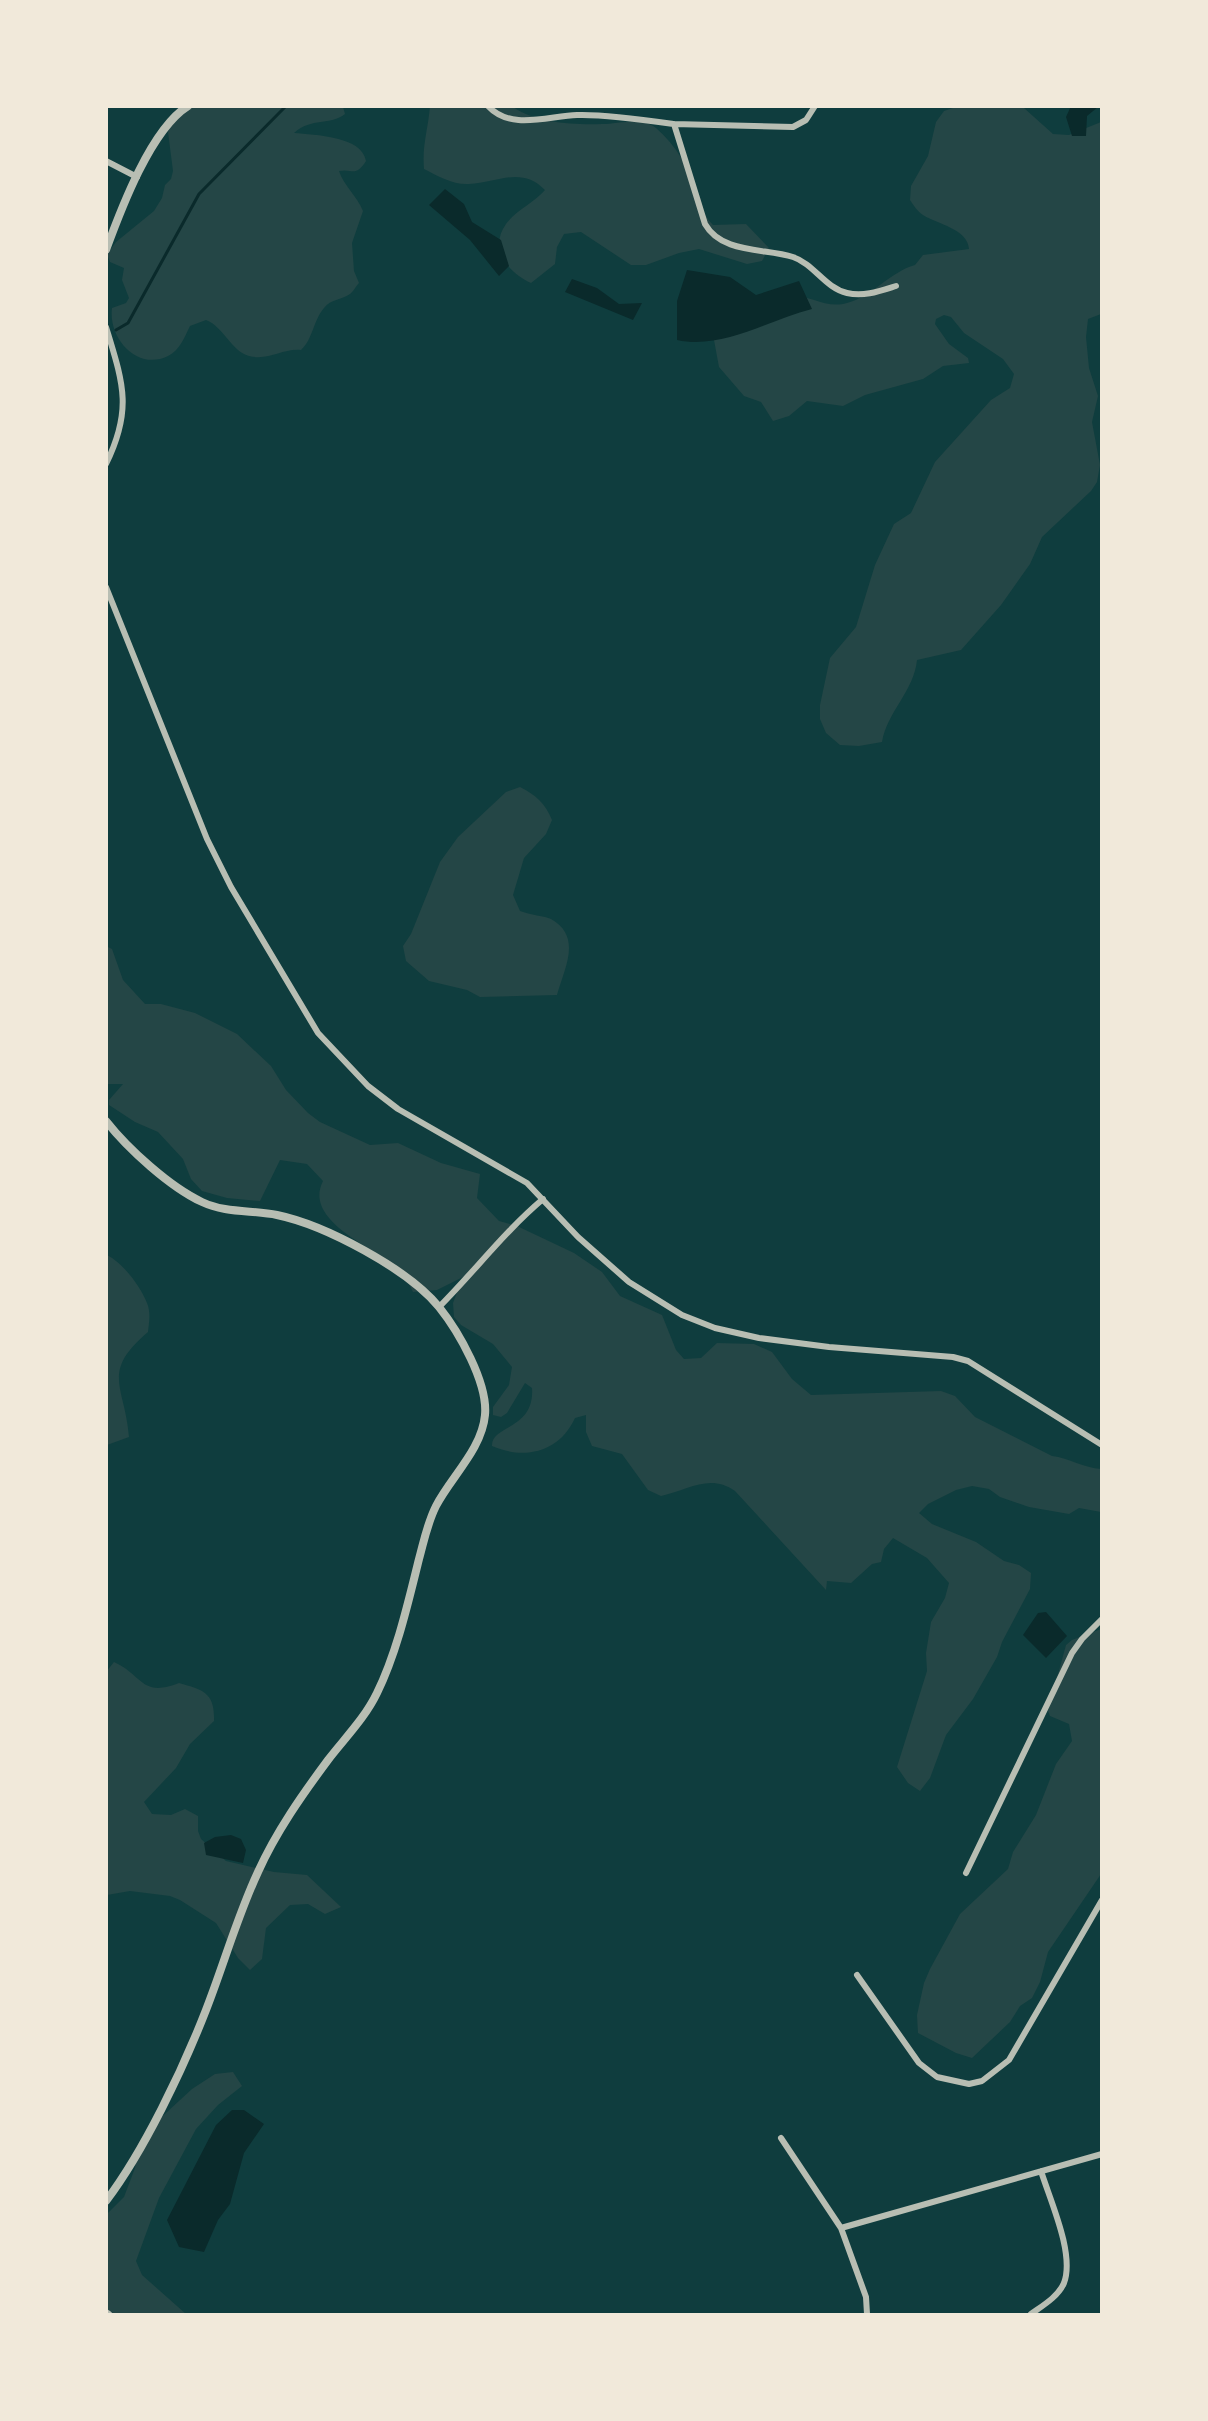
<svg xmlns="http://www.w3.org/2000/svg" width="1208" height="2421" viewBox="0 0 1208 2421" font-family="'Work Sans',sans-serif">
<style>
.green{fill:#244646}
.water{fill:#0a2a2b}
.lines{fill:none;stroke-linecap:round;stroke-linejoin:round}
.stream{stroke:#0a2a2b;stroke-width:3}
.minor{stroke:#b8beb3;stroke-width:6}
.tertiary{stroke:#b8beb3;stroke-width:8}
</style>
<rect width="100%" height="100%" fill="#0f3d3e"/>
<path class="green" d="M430 106 513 107C536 123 574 125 602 124 618 124 642 116 656 128 677 146 688 168 698 192 705 208 699 209 713 225L746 224 769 248 762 261 747 264 699 249 679 253 646 265H631L581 232 564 234 557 247 555 264 531 283C509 273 488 249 506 224 516 210 534 203 545 190 522 166 499 182 469 184 453 185 438 176 424 169 422 145 428 130 430 106Z
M181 107H343L345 114C330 126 312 117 294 133 315 135 362 136 366 161 355 178 353 168 339 171 344 186 357 196 363 211L352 243 354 271 359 283C356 286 353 292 350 294 341 300 331 299 324 308 313 321 313 339 301 350 283 348 269 361 249 356 231 351 224 327 206 320L190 326C184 338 180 350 168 356 138 371 108 339 112 308L126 303 129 298 122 280 124 268 110 262 107 254 116 242 154 211 162 198 165 185 171 179 173 171 168 132Z
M956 107 1024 108 1053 134 1069 135 1101 122V314L1088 319 1086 337 1089 368 1098 396 1092 422 1100 465 1097 482 1091 491 1042 537 1030 564 1001 605 961 650 917 660C914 691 887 712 882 742L859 746 840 745 826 733 820 719V705L830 658 856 627 875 565 894 524 911 513 935 462 991 400 1010 388 1014 374 1003 359 964 333 951 317 944 315 936 319 935 324 949 344 968 358 969 363 943 366 923 379 865 395 843 406 807 401 789 416 773 421 761 402 744 396 719 367 714 340 716 328C729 322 782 295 792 295 811 296 827 309 847 303 873 296 890 272 915 265L923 255 969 249C968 229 937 224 923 215 917 211 914 206 910 200L911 186 928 156 936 122 944 111Z
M520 787C536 795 545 803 552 820L546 834 524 858 513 895 520 911C530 915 545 916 551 919 583 937 564 969 557 995L480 997 467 990 429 981 406 961 403 946 411 934 440 862 458 837 506 792Z
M106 946 112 949 123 980 145 1004H161L195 1013 237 1034 271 1066 286 1090 308 1113 320 1122 370 1145 398 1143 441 1163 480 1174 477 1198 499 1221 517 1226 574 1253 602 1272 620 1296 662 1315 676 1350 684 1359 701 1358 717 1343 754 1344 772 1352 792 1379 811 1395 941 1391 955 1396 975 1417 1052 1456C1069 1458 1084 1468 1101 1469V1512L1079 1508 1069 1514 1029 1507 1000 1497 989 1489 972 1486 956 1490 928 1504 919 1513 932 1524 976 1542 1004 1561 1019 1565 1031 1573 1030 1589 1002 1642 997 1657 973 1699 946 1735 930 1778 920 1791 908 1783 897 1767 927 1671 926 1653 931 1622 945 1598 949 1583 927 1558 893 1538 884 1549 881 1562 872 1564 851 1583 827 1581 826 1590 735 1491C710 1473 688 1490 661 1496L648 1490 622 1454 592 1446 586 1432V1415L575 1418C559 1453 524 1460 492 1446 491 1425 535 1430 532 1388L525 1383 507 1413 501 1417 493 1415V1407L509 1385 512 1367 493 1344 461 1325 454 1317 453 1303 463 1277 437 1290 413 1292 405 1276 396 1266C371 1247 303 1220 323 1181L307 1164 280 1160 260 1201 227 1198 202 1191 191 1179 183 1159 158 1132 135 1122 109 1105V1100L123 1084H107Z
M107 1255C123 1263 141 1287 147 1303 151 1313 149 1322 148 1332 100 1373 125 1385 129 1437L107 1445Z
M1101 1629V1874L1048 1952 1040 1982 1032 1998 1020 2006 1010 2022 972 2058 956 2053 918 2033 917 2015 924 1983 930 1969 960 1914 1008 1869 1013 1852 1036 1815 1056 1764 1072 1741 1069 1724 1050 1716 1048 1711 1066 1645 1072 1640Z
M114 1662C143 1675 141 1698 179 1683 204 1690 215 1693 214 1721L190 1744 176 1768 144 1802 152 1814 171 1815 185 1809 198 1816V1831L201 1839 226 1861 274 1872 307 1875 341 1907 325 1914 308 1904 290 1905 266 1928 262 1959 250 1970 238 1958 216 1923 180 1900 170 1896 130 1891 107 1895 106 1672Z
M233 2072 242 2086 218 2105 196 2129 159 2198 136 2261 142 2275 186 2314H107V2214L124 2197 135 2168 137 2151 154 2124 192 2089 215 2074Z"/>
<path class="water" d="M1071 106 1098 107 1087 116 1086 136H1072L1066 117Z
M445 189 464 204 472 222 501 240 509 266 499 276 470 240 429 205Z
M687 270 730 277 756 295 799 281 812 309C769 320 722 350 677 340V301Z
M572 279 597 288 619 304 642 303 633 320 565 292Z
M1046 1612 1067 1636 1046 1658 1023 1635 1038 1613Z
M231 1835 241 1839 246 1850 243 1863 206 1855 204 1843 215 1837Z
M232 2110H244L264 2124 244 2153 230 2204 218 2220 204 2252 179 2247 167 2220 216 2125Z"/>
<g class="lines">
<path class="stream" d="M116 330 128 323 199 194 286 106"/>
<path class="minor" d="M488 106C511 131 548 116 577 115 605 114 646 120 674 124L705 224C722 254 765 248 793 257 814 264 825 288 847 293 864 297 880 291 896 286
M674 124 793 127 806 120 815 106
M106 161 137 177
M106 327C123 383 133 409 106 464
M106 587 207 839 231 887 318 1033 368 1086 398 1109 527 1183 578 1237 629 1282 682 1315 715 1328 759 1338 829 1347 953 1357 968 1361 1102 1445
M439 1307C475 1271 504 1232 543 1199
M966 1873 1072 1653 1082 1639 1102 1619
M857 1975 919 2063 937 2077 969 2084 982 2081 1009 2060 1102 1900
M781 2138 841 2228 866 2297 867 2314
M841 2228 1102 2154
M106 2312 109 2314
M1031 2314C1042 2306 1058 2297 1064 2283 1075 2254 1050 2200 1041 2171"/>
<path class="tertiary" d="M106 250C121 209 151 129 188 106
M106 1121C128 1149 170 1187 202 1202 225 1213 253 1210 277 1215 325 1225 408 1269 439 1307 459 1332 488 1383 485 1415 482 1449 451 1477 436 1506 427 1524 424 1541 419 1559 408 1603 397 1652 377 1693 365 1718 345 1738 328 1760 302 1795 276 1832 258 1872 237 1917 224 1964 206 2010 183 2069 144 2151 106 2201"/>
</g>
<rect width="1208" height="2421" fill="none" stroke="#f1e9da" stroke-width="216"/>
</svg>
